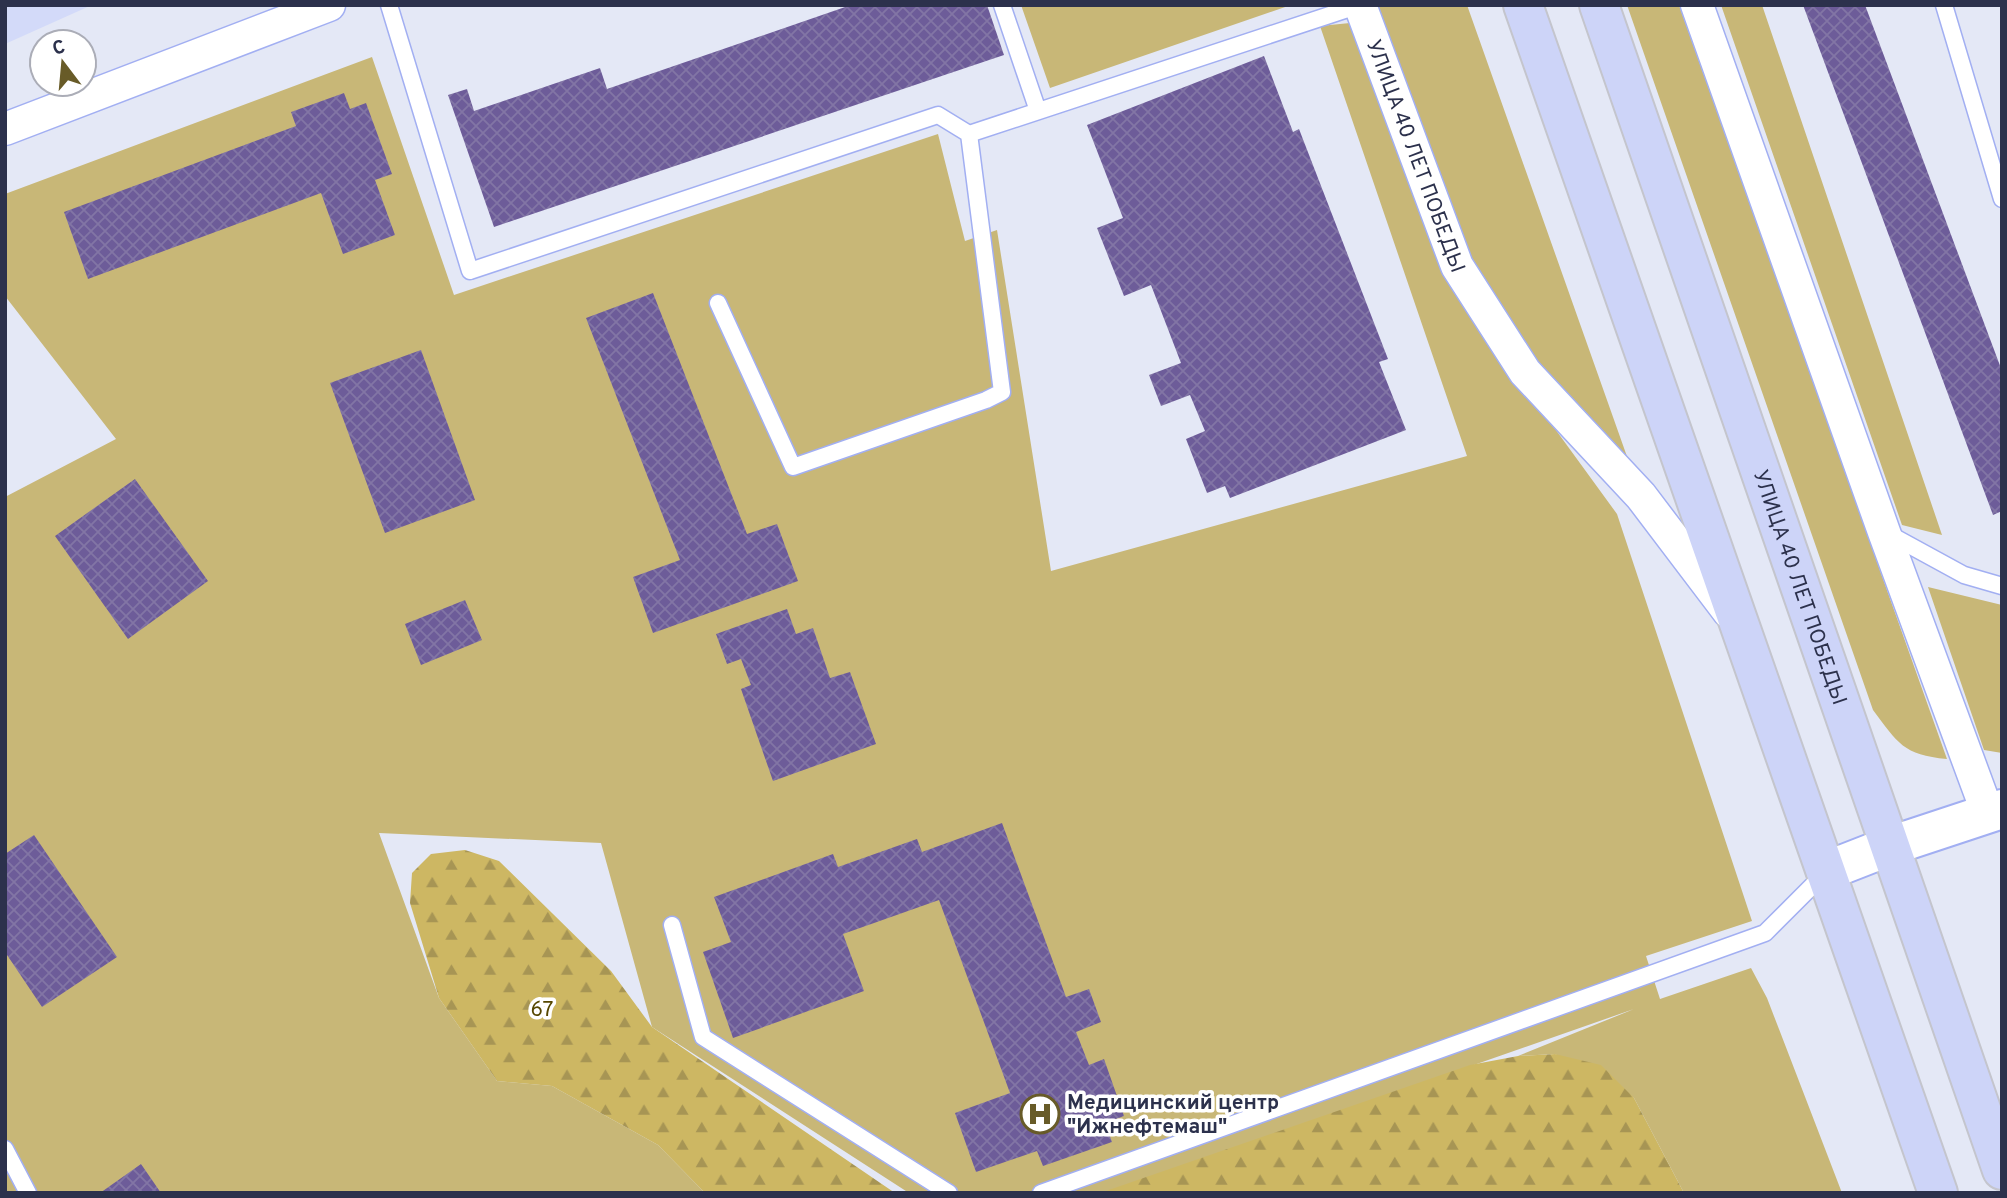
<svg xmlns="http://www.w3.org/2000/svg" width="2007" height="1198" viewBox="0 0 2007 1198" font-family="Overpass,sans-serif">
<style>
.built{fill:#d3daf9}
.green{fill:#c8b777}
.forest{fill:url(#forest-firs)}
.building{fill:url(#building-cross-hatch)}
.lines{fill:none;stroke-linecap:round;stroke-linejoin:round}
.lane-casing{stroke:#a2aff2;stroke-width:19}
.street-casing{stroke:#a2aff2;stroke-width:35}
.secondary-casing{stroke:#a2aff2;stroke-width:42}
.primary-casing{stroke:#c4c5cd;stroke-width:42}
.lane{stroke:#fff;stroke-width:16}
.street{stroke:#fff;stroke-width:32}
.secondary{stroke:#fff;stroke-width:38}
.primary{stroke:#cdd4f8;stroke-width:38}
.labels{text-anchor:middle;stroke-width:7;stroke-linejoin:round;paint-order:stroke}
.street-label{font-size:21px;fill:#2c314c;stroke:#fff}
.park-label{font-size:21px;fill:#564700;stroke:#fff}
.poi-label{font-size:21px;font-weight:bold;fill:#2c314c;stroke:#fff;text-anchor:start}
</style>
<defs>
<pattern id="forest-firs" width="22" height="20" patternUnits="userSpaceOnUse" patternTransform="scale(1.75)"><rect width="22" height="20" fill="#cdb763"/><path d="M5 1l3.5 6h-7zM16 11l3.5 6h-7z" fill="#a79554"/></pattern>
<pattern id="building-cross-hatch" width="8" height="8" patternUnits="userSpaceOnUse" patternTransform="scale(1.75)"><rect width="8" height="8" fill="#6d5c99"/><path d="M0 0l8 8M0 8l8-8" fill="none" stroke="#8275a5"/></pattern>
</defs>
<rect width="100%" height="100%" fill="#e4e8f6"/>
<path class="built" d="M5 5H92L5 44Z"/>
<path class="green" d="M1021 5H1291L1050 88Z
M1363 5H1467L1641 496 1457 266Z
M1627 5H1679L1947 759C1903 755 1898 743 1873 710Z
M1721 5H1762L1942 535 1902 525Z
M1350 23 1443 275 1617 514 1752 921 1646 956 1660 999 1751 968 1767 998 1842 1193H1684L1634 1098 1555 1054 1518 1056 1634 1009 1108 1193H909L652 1027 601 843 379 833 439 998 497 1081 552 1086 658 1145 705 1193H5V497L116 439 5 296V194L372 57 454 295 938 134 965 241 997 230 1051 571 1467 456 1320 26Z
M1928 587 2002 605V753L1984 750Z"/>
<path class="forest" d="M465 850 499 861 611 971 652 1027 895 1193H705L658 1145 552 1086 497 1081 439 998 410 903 412 873 431 854Z
M1555 1054 1601 1065 1634 1098 1684 1193H1100L1470 1065 1518 1056Z"/>
<path class="building" d="M851 5H987L1004 55 494 227 448 95 467 89 474 111 600 68 607 89Z
M1803 5H1865L2002 371V511L1993 515Z
M1264 56 1293 132 1299 129 1388 359 1379 362 1406 430 1230 498 1225 486 1207 493 1186 439 1205 431 1190 395 1161 406 1149 375 1181 363 1151 285 1124 296 1097 228 1123 218 1087 125Z
M344 93 350 109 366 103 392 174 375 180 395 235 343 254 321 193 88 279 64 212 296 126 291 112Z
M653 293 747 534 777 524 798 581 653 633 633 577 680 560 586 318Z
M421 350 475 500 385 533 330 383Z
M135 479 208 581 128 639 55 536Z
M465 600 482 640 421 665 405 624Z
M787 609 796 634 813 628 830 678 850 672 876 744 773 781 741 689 751 685 741 659 727 664 716 634Z
M1002 823 1066 997 1089 989 1101 1022 1076 1032 1089 1065 1104 1059 1124 1116 1105 1123 1112 1142 1043 1166 1037 1151 976 1172 955 1113 1010 1093 939 900 843 934 864 991 733 1038 703 952 731 942 714 897 833 854 838 867 917 839 922 852Z
M34 835 117 957 42 1007 5 952V854Z
M141 1164 161 1193H100Z"/>
<g class="lines">
<defs>
<path id="lane" d="M389 5 470 271 938 115 969 134 1360 5
M1002 5 1038 111
M1944 5 2002 199
M718 303 793 467 986 400 1002 392 969 134
M1887 533 1964 575 2002 586
M672 925 703 1037 949 1193
M5 1149 28 1193
M1041 1193 1765 933 1825 873"/>
<g id="street">
<path id="s1" d="M1360 5 1457 266 1525 372 1641 496 1729 612"/>
<path d="M1697 5 1884 532 1988 814"/>
<path d="M5 129 329 5"/>
</g>
<path id="secondary" d="M1826 871 1890 846 2002 809"/>
<g id="primary">
<path d="M1523 5 1938 1193"/>
<path id="s2" d="M1599 5 2002 1170"/>
</g>
</defs>
<use href="#lane" class="lane-casing"/>
<use href="#street" class="street-casing"/>
<use href="#secondary" class="secondary-casing"/>
<use href="#primary" class="primary-casing"/>
<use href="#lane" class="lane"/>
<use href="#street" class="street"/>
<use href="#secondary" class="secondary"/>
<use href="#primary" class="primary"/>
</g>
<defs>
<symbol id="hospital-ring" viewBox="-11 -11 22 22"><circle r="9.5" fill="#fff" stroke="#685b28" stroke-width="1.5"/><path d="M-5-5h3v3.5h4V-5h3V5h-3V1.5h-4V5h-3Z" fill="#685b28"/></symbol>
</defs>
<g fill-rule="evenodd">
<use href="#hospital-ring" x="1018" y="1092" width="44" height="44"/>
</g>
<g class="labels">
<g class="street-label">
<text dy="7" stroke="none"><textPath href="#s1" startOffset="161">УЛИЦА 40 ЛЕТ ПОБЕДЫ</textPath></text>
<text dy="7" stroke="none"><textPath href="#s2" startOffset="616">УЛИЦА 40 ЛЕТ ПОБЕДЫ</textPath></text>
</g>
<g class="park-label">
<text x="542" y="1016">67</text>
</g>
<g class="poi-label">
<text x="1067" y="1109">Медицинский центр<tspan x="1067" dy="24">"Ижнефтемаш"</tspan></text>
</g>
</g>
<rect width="2007" height="1198" fill="none" stroke="#2c314c" stroke-width="14"/>
<g transform="translate(63 63) rotate(344)"><circle r="33" fill="#ffffff" stroke="#abadb7" stroke-width="2"/>
<path d="M0-5L12 26L0 18L-12 26Z" fill="#685b28"/>
<text y="-10" font-size="19" font-weight="bold" text-anchor="middle" fill="#2c314c">С</text>
</g>
</svg>
